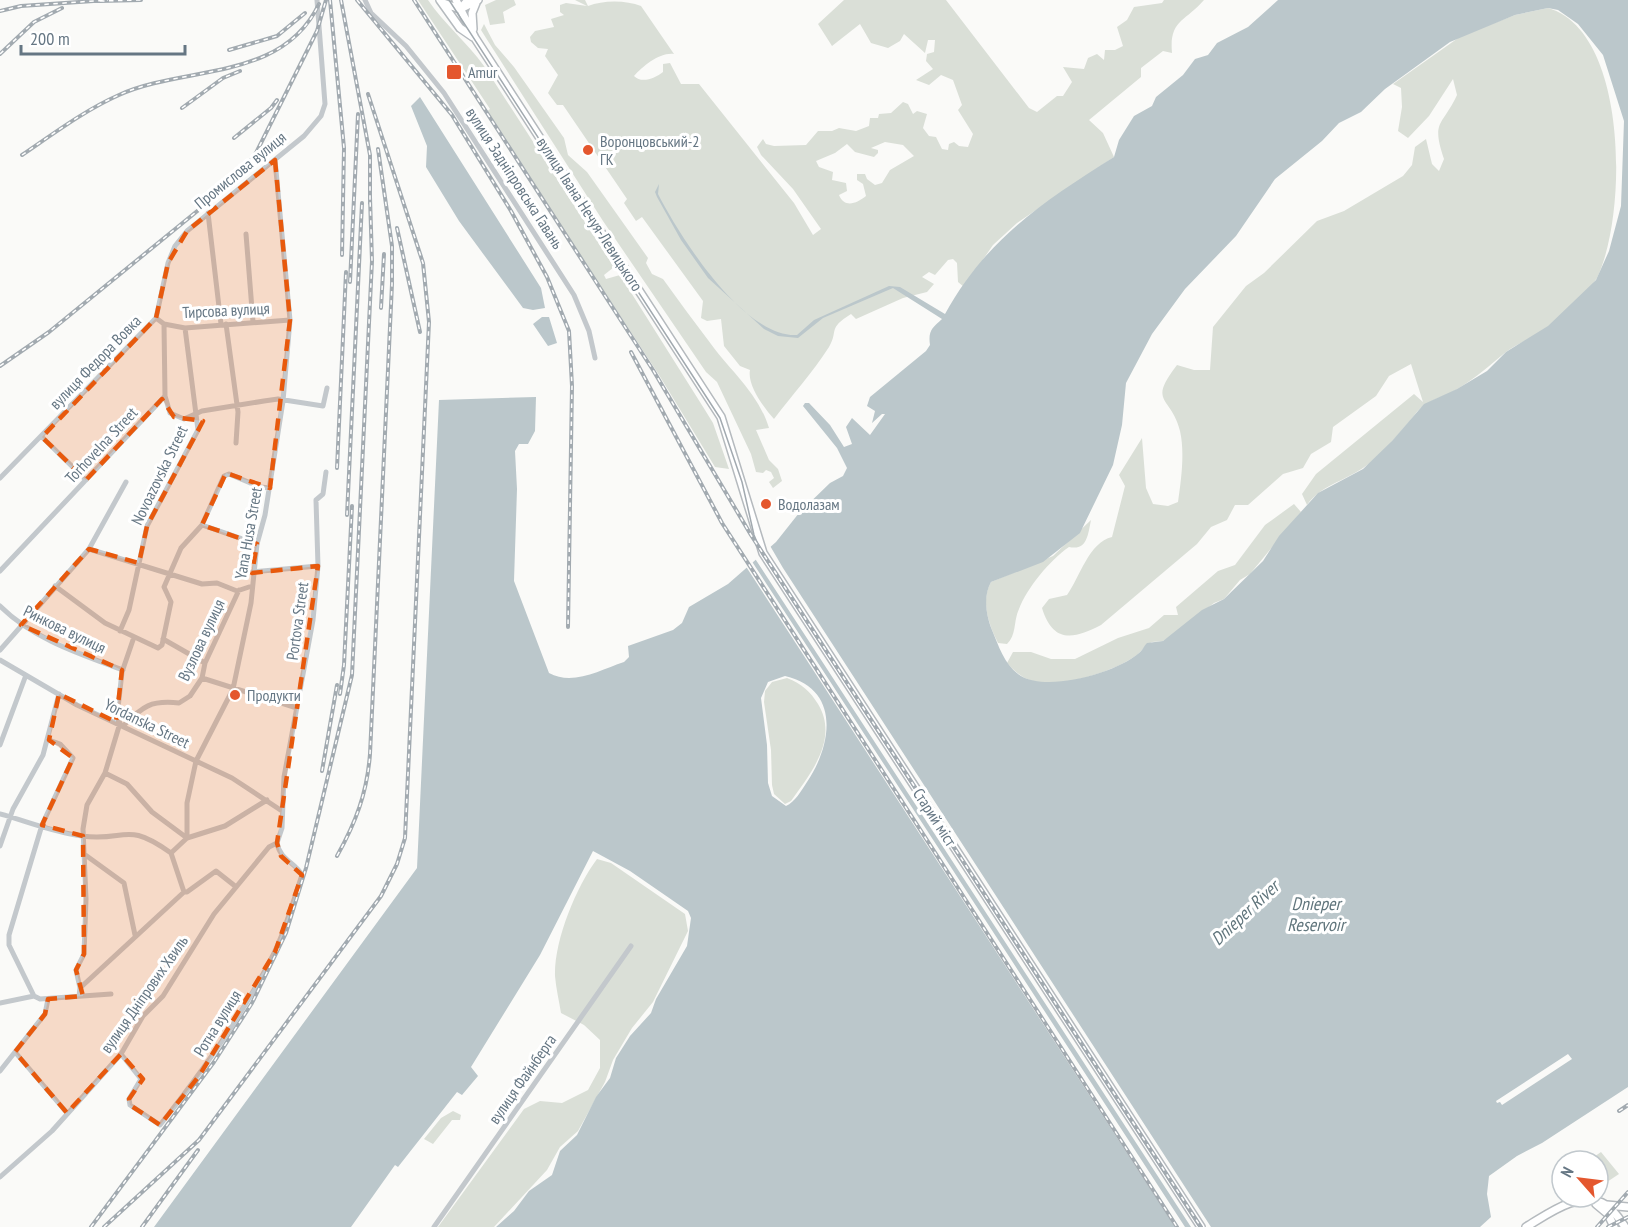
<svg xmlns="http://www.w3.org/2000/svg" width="1628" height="1227" viewBox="0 0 1628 1227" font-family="'PT Sans Narrow',sans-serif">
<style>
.green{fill:#dadfd7;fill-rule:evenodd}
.water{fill:#bbc7cb;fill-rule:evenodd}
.pier{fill:#fafaf8}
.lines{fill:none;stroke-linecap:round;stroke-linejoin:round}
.major-casing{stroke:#b5babe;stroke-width:10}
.minor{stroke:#c3c8cc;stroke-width:5}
.major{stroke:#fff;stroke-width:7}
.tram{stroke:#a2aab0;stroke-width:1.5}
.rail-casing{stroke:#a2aab0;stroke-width:4}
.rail{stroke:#fff;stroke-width:1.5;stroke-dasharray:4.5;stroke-linecap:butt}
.marked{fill:#e8590c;fill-opacity:0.2;stroke:#e8590c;stroke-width:4.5;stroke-dasharray:12 8;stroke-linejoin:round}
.poi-dot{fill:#e4572e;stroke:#fff;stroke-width:2}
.labels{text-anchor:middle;stroke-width:6;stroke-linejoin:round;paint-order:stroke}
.poi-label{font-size:16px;fill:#657683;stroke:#fff;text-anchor:start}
.street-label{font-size:16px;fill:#657683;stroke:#fff}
.water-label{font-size:18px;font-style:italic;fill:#60757c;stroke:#fff}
</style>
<rect width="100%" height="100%" fill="#fafaf8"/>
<path class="green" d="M418 0H428C444 24 467 42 484 66L614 267 604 275 606 279 620 275 705 410 713 423 729 469 715 467 659 375 486 112 490 109Z
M496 0H514L516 5 503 12 505 23 490 25 485 5Z
M575 0H585L588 6C603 0 626 0 641 6L674 54C660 52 643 66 634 76 642 84 655 78 663 72V64L670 63 681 84H699L794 203 813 235 821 229 793 189 761 155 757 147 763 139 766 144 774 146 806 145 818 131H832L839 128 856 131 869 126 870 118H878L879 114 891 113 903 102 908 104 913 114 917 111 927 114 923 128 929 136 936 137 942 149 948 150 949 144 954 142 959 146 968 147 973 134 958 110 962 105 953 80 941 75 929 85 916 80 933 69 926 61 927 54 934 52 935 40H928L925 53 904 34 900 41 888 48 871 43 860 24 832 46 818 24 844 0H946L1029 108 1037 112 1057 96H1063L1072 82 1063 67 1084 69 1088 58 1097 54 1104 60 1105 50H1115L1123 46 1117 27 1127 20 1134 7 1162 3 1164 0H1204C1185 22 1169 20 1172 53L1163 51 1141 68V77L1089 120 1103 133 1114 157 1017 223 993 245 964 287 958 282 957 263 953 259 948 260 935 275 929 272 922 277 934 284 927 292 903 298 856 319 851 314C827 329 839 330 829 347 813 372 792 395 774 419 764 408 747 385 750 370L740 366 724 346 721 319 707 321 701 318 703 301 642 217 636 221 624 203 627 199 563 105H557L548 93 558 75 545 56 548 49 538 48 531 42 530 37 535 31 554 27 551 19 564 15 560 12V5L566 3 587 6ZM885 142 903 145 914 156 890 170 882 183 875 185 867 179 865 174H857V180L863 184 866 196C857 203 845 209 839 195L847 191 846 183 832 180 833 172 819 167 816 161 835 153 847 144 855 152 874 157 878 153V150L871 148Z
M1548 8C1628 31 1628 213 1597 278 1588 292 1562 315 1549 326 1536 337 1519 342 1506 352 1490 365 1477 377 1459 388 1448 395 1433 399 1423 406 1417 410 1413 418 1408 423 1394 439 1380 457 1363 468 1344 481 1320 486 1307 505L1302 494 1316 474 1414 394 1423 402 1411 364 1389 376 1376 396 1333 427 1331 442 1311 454 1303 468 1283 474 1248 505H1235L1227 520 1211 527 1197 544 1101 625C1074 639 1053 644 1042 608L1049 599 1067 595C1080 577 1089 542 1112 537L1125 486 1119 475 1142 438 1146 488 1153 504 1168 506 1178 502C1181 481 1185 453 1180 431 1171 395 1147 404 1177 365L1194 370H1210L1213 327 1246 286 1264 273 1317 221 1344 211 1403 176 1412 165 1415 147 1426 139 1432 164 1439 171 1444 159C1431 120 1442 127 1457 95L1453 79 1429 116 1408 138 1398 131 1402 107 1401 88 1393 84 1461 36 1515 15Z
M484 24 495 45 514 67 564 138 568 155 587 172 648 258 646 263 652 274 663 279C678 300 693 320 708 340 729 370 758 392 769 428L756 430 769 460 778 469 782 481 773 488 769 482 774 478 771 472 766 470 763 473 756 472 751 454 717 382 706 372 603 221 486 38 481 30Z
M1294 504 1301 512 1250 574 1240 580 1224 599 1214 603 1177 632 1163 641 1152 642C1146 645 1143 649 1138 654 1119 670 1058 690 1033 681 1022 678 1014 671 1007 663L1013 652H1031L1051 659H1075L1118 638 1149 628 1164 615H1178L1176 607 1218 571 1235 565 1265 525Z
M1091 520C1088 535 1087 551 1069 547 1050 560 1027 588 1019 609 1013 622 1017 634 1007 644L998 643C989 625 980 601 991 582L1053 556Z
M787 678C802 684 810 691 818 704 839 739 811 773 791 801L785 804 774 794 772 785 771 750 764 702 765 691 772 682Z
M597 859 611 863 685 914 688 931 653 1002 632 1028 613 1060 605 1082 578 1131 560 1147 547 1170 494 1227H438L524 1109 540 1101 562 1103 588 1090 600 1068V1040L584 1025 561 1013C559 1001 556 988 555 976 554 941 576 887 597 859Z
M453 1111 461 1115 460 1120H452L433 1144 424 1139 441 1118Z
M1601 1152 1619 1174 1607 1182 1598 1176V1161H1588Z"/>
<path class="water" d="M1278 0H1628V1087L1542 1143 1517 1156 1489 1176 1487 1194 1491 1217 1480 1227H496L514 1211 529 1191 552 1175 560 1151 577 1135 596 1097 610 1078 616 1058 630 1036 651 1013 656 999 687 946 691 918 688 911 630 871 593 851 540 955 471 1067 478 1076 462 1095 457 1092 398 1167 395 1165 351 1227H154L417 868 439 400 536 397 535 431 528 444H519L515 451 517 489 514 581 549 673C573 686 600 670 624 662L629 657 628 646 673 630 682 623 689 607 728 584 776 542 799 513 830 483 843 476 847 468 837 448 803 406 805 403H809L830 425 844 447 852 444 846 427 852 418 870 435 885 414H882L872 423 875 411 867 406 870 397 926 351 930 345C928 331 932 328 942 319L893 288 823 318 798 338 778 336 764 329 708 278 681 240 657 197 655 192 659 184 658 194C680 237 744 338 797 335L814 320 889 286 900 287 945 314C987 238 1043 202 1114 157L1119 140 1134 116 1152 106 1156 97 1183 75 1195 59 1208 55 1217 43 1248 27ZM1548 8 1558 10 1578 24 1603 55 1624 121 1621 206 1609 251 1596 280 1548 326 1506 352 1487 371 1457 389 1424 404 1392 441 1363 469 1318 493 1279 536 1263 561 1224 599 1202 610 1163 641 1147 643C1144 646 1142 651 1139 653 1116 673 1048 692 1021 676 1005 666 999 647 992 630 986 615 983 596 991 582L1043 562 1080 533 1113 465 1122 425 1126 383 1152 334 1185 289 1236 236 1275 179 1322 141 1339 123 1361 112 1385 89 1450 42 1515 15ZM785 676C841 689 832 745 807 782 801 791 795 802 786 806L772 796 768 783 767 745 761 698 768 682Z
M420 97 541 288 545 308 533 310 523 308 459 221 426 167 427 146 411 106Z
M542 317H549L557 343 548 346 533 324Z"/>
<path class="pier" d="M769 544 783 568 1211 1227H1191L754 557Z
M751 560 1185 1227H1175L745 565Z
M1568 1054 1572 1059 1502 1105 1500 1102 1497 1103 1496 1101Z"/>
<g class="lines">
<defs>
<path id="major" d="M440 0 460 28 473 37
M456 0 475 38 721 417 763 553 1201 1227
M443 3 460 9 478 0
M460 9 468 0
M473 29 472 13 476 3
M1596 1204 1608 1214 1614 1227
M1607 1205 1628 1207
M1526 1227C1548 1214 1580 1189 1606 1205 1614 1210 1620 1220 1625 1227"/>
</defs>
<use href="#major" class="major-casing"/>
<path class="minor" d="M365 0 371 13 406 46 444 93 574 295 589 331 595 358
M208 213 221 324
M246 234 253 322
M164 324 185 328 290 320
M226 324 238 412 236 443
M165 396 170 413 184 419 202 411 264 401 278 399 323 406 327 388
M42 437 86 480
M0 478 156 318 168 263 175 246 187 231 304 136 321 116 325 104 317 0
M202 525 257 544
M89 549 202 584 217 583 237 591 252 586
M0 571 165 396 164 324 156 318
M252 572 318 566
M55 586 105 623 158 648 162 645 171 602 164 587 181 548 202 525 224 476 229 474 260 487 270 488
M0 606C33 639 80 654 123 670
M120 631 129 610 147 526 198 430 185 328
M163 639 205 663
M0 650 89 549 126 482
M0 660 77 705 232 778 282 811
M202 678 297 708
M123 726C143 706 151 700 179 703L190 696 202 678 205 663 239 590
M0 745 26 675
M105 773 127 784 152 812 187 838 225 826 267 800
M0 814C26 821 55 833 82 836 127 842 125 820 171 853
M0 846 13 809 43 755 59 694
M84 854 124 883 135 935
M184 892H187L216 871 235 886
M80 988 184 892 171 853 187 838V803L196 761 233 689 251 603 257 544 265 515 283 401 290 320 275 160
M34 996 9 945V935L42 825 73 758 60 744 49 740
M79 996 80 988 76 970 84 954 86 899 83 829 87 805 105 773 120 723 117 717 122 672 134 637
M0 1003 34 996 40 999 111 994
M15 1052 67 1113
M121 1054 141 1079 129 1099 130 1105 160 1125C203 1071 243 1015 274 953 286 929 293 901 302 875 295 862 280 860 277 843
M0 1071 45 1014 48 999
M0 1177 52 1131 121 1054 143 1016 163 996 214 914 269 847 277 843 282 828 284 777 313 620 318 566 316 500 323 494 326 472
M434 1227 631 946"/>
<use href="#major" class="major"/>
<path class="tram" d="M449 0 720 418 742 482 754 535 762 554 1199 1227"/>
<defs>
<path id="rail" d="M330 0 344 148 342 255
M341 0 370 155V204
M357 0 452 115 511 211 547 277 569 331 572 386 568 627
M414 0 653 370 751 535 1201 1227
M100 1 141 0
M0 11 21 6 108 0
M229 50 277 36 305 13
M0 54 34 22 62 8
M182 108 223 78 240 71
M234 138 271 108 277 100
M22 155C53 134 85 110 119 95 185 65 282 82 319 4
M397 228 420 332
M350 282 358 114
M381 308 384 254
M631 352 722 523 1177 1227
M0 366 49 332 239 177 256 153 317 31 326 0
M337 468 346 272
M347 515 362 203
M340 694 344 665 352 506
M322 771 337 685
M337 856C356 822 367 793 370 754L392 284V246L378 149
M1619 1111 1628 1105
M91 1227 214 1062 252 1003 286 933 306 868 352 675 372 261 370 197
M104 1227 199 1140 381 896 397 864 405 838 429 322 423 263 368 94
M142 1227 198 1150
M1597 1227 1628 1192
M1608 1227 1628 1217"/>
</defs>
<use href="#rail" class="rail-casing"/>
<use href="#rail" class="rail"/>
</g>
<path class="marked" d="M275 160 290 320 270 488 226 473 202 525 257 544 252 573 318 566 277 843 281 856 302 875 275 952 199 1076 160 1125 130 1105 129 1099 143 1079 121 1054 67 1113 15 1052 45 1014 48 999 83 996 76 970 84 954 83 836 42 825 73 758 49 740 59 694 116 722 122 670 21 625 89 549 139 563 147 526 203 421 174 417 162 399 86 480 42 437 156 318 168 263 187 231Z"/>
<g class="poi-dot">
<rect x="446" y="64" width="16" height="16" rx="3"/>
<circle cx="588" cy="150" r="6"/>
<circle cx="766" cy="504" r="6"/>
<circle cx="235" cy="695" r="6"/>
</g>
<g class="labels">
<g class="poi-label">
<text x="468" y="78">Amur</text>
<text x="600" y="147">Воронцовський-2<tspan x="600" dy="18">ГК</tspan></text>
<text x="778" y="510">Водолазам</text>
<text x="247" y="701">Продукти</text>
</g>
<g class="street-label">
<text transform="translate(240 170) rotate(-39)" y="6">Промислова вулиця</text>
<text transform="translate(515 178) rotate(57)" y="6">вулиця Задніпровська Гавань</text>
<text transform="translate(590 214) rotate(57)" y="6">вулиця Івана Нечуя-Левицького</text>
<text transform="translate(226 310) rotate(-3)" y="6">Тирсова вулиця</text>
<text transform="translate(95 362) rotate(-46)" y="6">вулиця Федора Вовка</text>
<text transform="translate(101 445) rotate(-47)" y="6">Torhovelna Street</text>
<text transform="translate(159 475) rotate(-64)" y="6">Novoazovska Street</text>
<text transform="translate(248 533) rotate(-80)" y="6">Yana Husa Street</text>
<text transform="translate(297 621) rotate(-82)" y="6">Portova Street</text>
<text transform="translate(65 629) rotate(26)" y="6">Ринкова вулиця</text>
<text transform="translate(201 640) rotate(-65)" y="6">Вузлова вулиця</text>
<text transform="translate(147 723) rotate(26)" y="6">Yordanska Street</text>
<text transform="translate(935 817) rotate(57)" y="6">Старий міст</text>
<text transform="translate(144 994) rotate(-55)" y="6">вулиця Дніпрових Хвиль</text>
<text transform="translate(217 1023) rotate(-58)" y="6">Ротна вулиця</text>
<text transform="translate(522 1079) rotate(-55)" y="6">вулиця Файнберга</text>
</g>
<g class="water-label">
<text x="1316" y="910">Dnieper<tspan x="1316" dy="21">Reservoir</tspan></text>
<text transform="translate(1245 913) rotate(-43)" y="6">Dnieper River</text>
</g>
</g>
<g transform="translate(1580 1179) rotate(298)"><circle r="28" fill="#ffffff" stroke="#c1c8cd" stroke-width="1.5"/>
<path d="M0-4.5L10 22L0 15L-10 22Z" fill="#e4572e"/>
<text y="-9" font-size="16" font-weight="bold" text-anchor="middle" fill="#657683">N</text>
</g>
<path d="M21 45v9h164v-9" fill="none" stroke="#657683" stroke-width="3"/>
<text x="30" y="45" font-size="18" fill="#657683" stroke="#ffffff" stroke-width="4.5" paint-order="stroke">200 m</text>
</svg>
